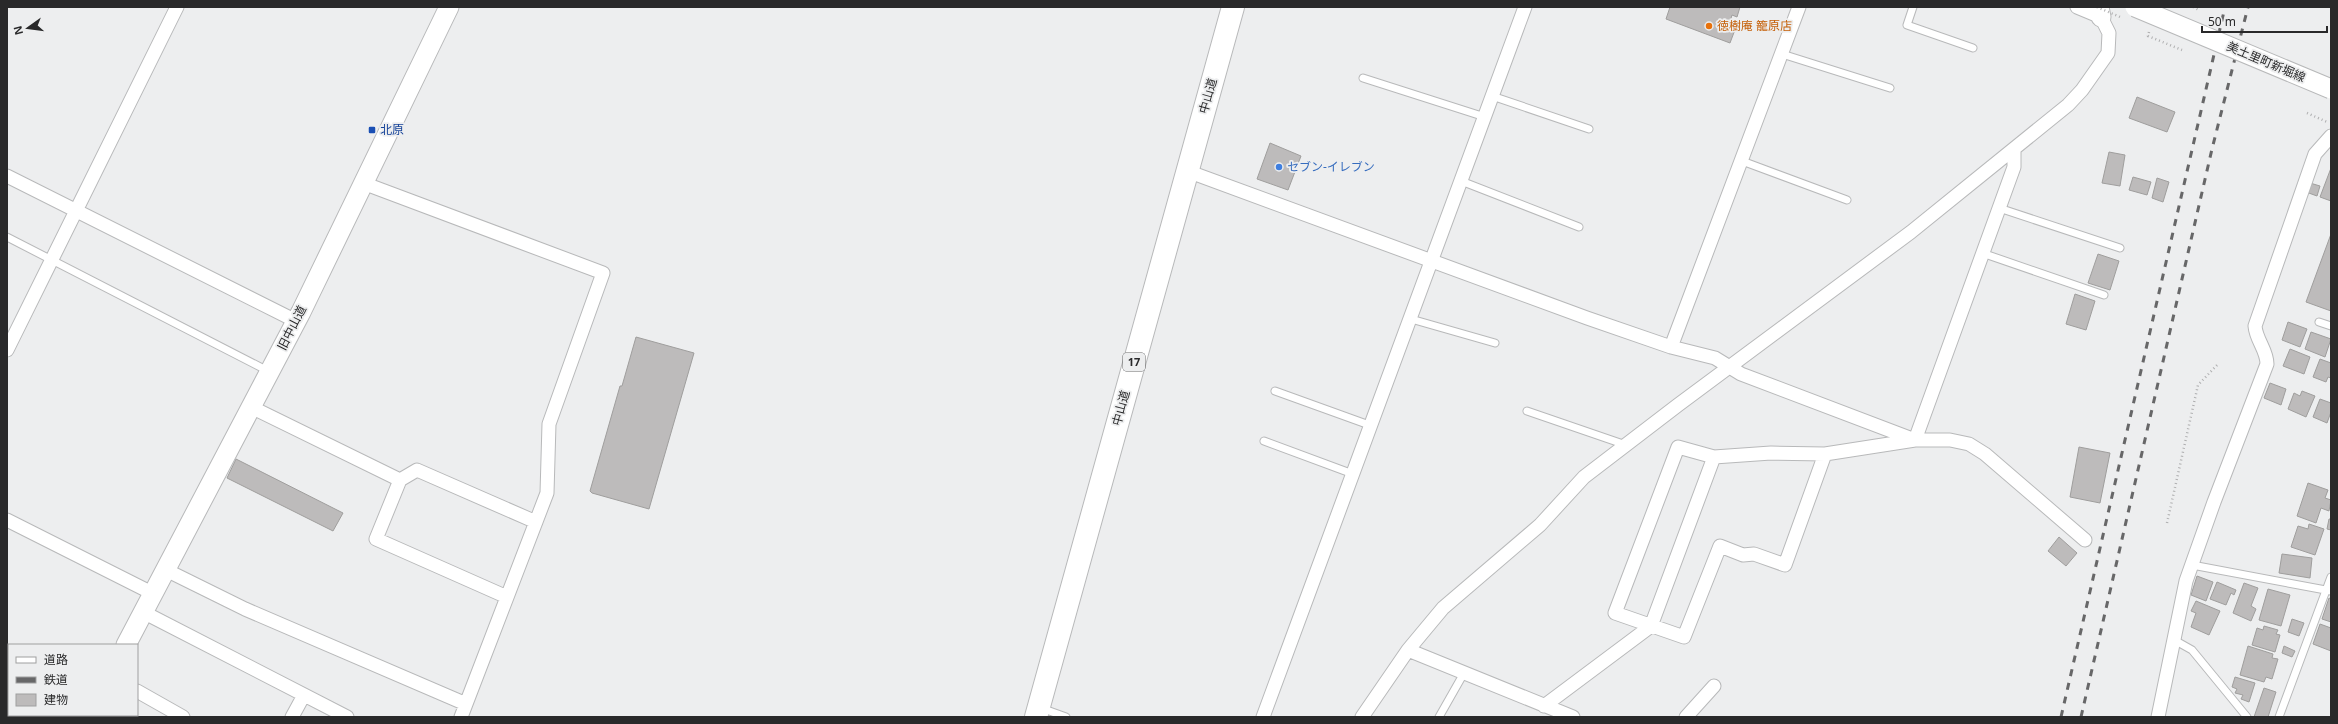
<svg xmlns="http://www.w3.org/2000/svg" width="2338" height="724" viewBox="0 0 2338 724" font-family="'Noto Sans','Noto Sans JP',sans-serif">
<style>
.building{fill:#bdbbbb;stroke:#9f9e9d}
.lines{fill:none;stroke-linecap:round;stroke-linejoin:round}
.lane-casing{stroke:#b8b9ba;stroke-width:9}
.street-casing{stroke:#b8b9ba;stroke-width:15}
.secondary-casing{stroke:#b8b9ba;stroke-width:21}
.highway-casing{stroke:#b8b9ba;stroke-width:24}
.path{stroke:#afafb0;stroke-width:2.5;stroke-dasharray:1 3;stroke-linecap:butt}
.lane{stroke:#fff;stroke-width:7}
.street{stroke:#fff;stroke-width:13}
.secondary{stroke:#fff;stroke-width:19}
.highway{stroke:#fff;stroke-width:22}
.rail{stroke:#676768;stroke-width:3;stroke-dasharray:7 7;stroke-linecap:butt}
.secondary-bridge-casing{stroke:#b8b9ba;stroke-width:21;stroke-linecap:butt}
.path-bridge{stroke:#afafb0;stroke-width:2.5;stroke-dasharray:1 3;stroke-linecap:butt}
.secondary-bridge{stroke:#fff;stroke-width:19}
.food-dot{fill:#e8710a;stroke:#edeeef;stroke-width:1.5}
.transit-dot{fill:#1a4fb4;stroke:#edeeef;stroke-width:1.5}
.shop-dot{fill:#3f7fe0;stroke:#edeeef;stroke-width:1.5}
.labels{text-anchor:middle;stroke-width:3.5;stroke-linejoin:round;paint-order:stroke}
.shield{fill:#edeeef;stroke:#646465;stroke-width:1}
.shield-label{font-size:11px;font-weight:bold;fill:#29292a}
.food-label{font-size:12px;fill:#c56008;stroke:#edeeef;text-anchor:start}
.street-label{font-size:12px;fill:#29292a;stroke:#edeeef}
.transit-label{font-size:12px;fill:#164399;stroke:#edeeef;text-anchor:start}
.shop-label{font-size:12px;fill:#366cbe;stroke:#edeeef;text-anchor:start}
</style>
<rect width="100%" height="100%" fill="#edeeef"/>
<path class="building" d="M1670 7H1740L1737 17 1732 15 1729 25 1736 27 1730 43 1666 19Z
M2137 97 2175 112 2167 132 2129 118Z
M1270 143 1301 156 1288 190 1257 179Z
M2109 152 2125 155 2120 186 2102 183Z
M2331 168V201L2320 197Z
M2133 177 2151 182 2147 195 2129 190Z
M2157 178 2169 182 2163 202 2152 198Z
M2310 183 2320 186 2317 196 2306 192Z
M2331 234V311L2306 302Z
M2098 254 2119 261 2110 290 2088 283Z
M2075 294 2095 301 2086 330 2066 324Z
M2288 322 2307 329 2300 347 2282 340Z
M2311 332 2331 339 2325 357 2305 349Z
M636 337 694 353 649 509 592 493 590 491 620 386H622Z
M2290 349 2310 357 2304 374 2283 366Z
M2320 359 2331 363V378L2328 377 2326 382 2313 377Z
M2270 383 2286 389 2281 405 2264 398Z
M2302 391 2315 396 2306 417 2288 409 2294 393 2300 396Z
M2320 399 2331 403V412L2327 423 2313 417Z
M2079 447 2110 453 2100 503 2070 497Z
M236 459 343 513 333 531 227 478Z
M2308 483 2328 490 2325 498 2331 500 2329 511 2321 508 2316 523 2297 516Z
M2329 519H2331V530L2327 529Z
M2309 524 2324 529 2315 555 2291 547 2298 526 2308 529Z
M2059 537 2077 553 2066 566 2048 551Z
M2282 554 2312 558 2310 578 2279 573Z
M2197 576 2213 582 2206 601 2191 595Z
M2217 582 2236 590 2234 595 2231 593 2226 605 2210 599Z
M2244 583 2258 588 2251 606 2256 609 2251 621 2233 613Z
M2268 589 2290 595 2281 626 2259 620Z
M2329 598 2331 599V622L2322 619Z
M2196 601 2220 611 2209 635 2191 627 2196 613 2191 611Z
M2292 619 2304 623 2299 636 2288 632Z
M2320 624 2331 628V651L2313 644Z
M2264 626 2278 630 2276 634 2280 635 2275 652 2252 645 2257 628 2263 630Z
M2248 646 2273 654 2272 658 2278 659 2272 679 2266 677 2264 682 2240 675Z
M2284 646 2295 651 2292 657 2282 653Z
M2235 677 2255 683 2249 702 2241 699 2243 695 2235 693 2237 689 2232 687Z
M2264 688 2276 692 2268 717H2254Z"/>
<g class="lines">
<defs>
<path id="lane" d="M1913 7 1907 25 1973 48
M1782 54 1890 88
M1363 78 1485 117
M1492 96 1589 129
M1742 161 1847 200
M1461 181 1579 227
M1999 208 2120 248
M7 237 270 372
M1982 253 2104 295
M1411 319 1495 343
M2319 322 2331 326
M1275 391 1372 426
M1527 411 1626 445
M1264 441 1353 474
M2192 565 2331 591
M2176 641 2192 650 2247 717
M1041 708 1066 717
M1439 717 1464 673
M2279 717 2331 577"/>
<path id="street" d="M1187 171 1587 318 1671 347 1715 358 1741 374 1915 440H1950L1969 444 1985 454 2085 540
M7 176 296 321
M363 183 603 273 549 424 547 493 461 717
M1671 347 1799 7
M7 350 177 7
M251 407 400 480
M1825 454 1785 565 1754 554 1743 555 1720 546 1684 637 1615 613 1678 447 1714 457 1771 453 1825 454 1915 440 2014 167V150
M7 520 154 594
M166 570 245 609 466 704
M507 597 376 539 400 480 417 470 536 522
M143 612 347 717
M1408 650 1573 717
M137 691 183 717
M1544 706 1651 626 1714 457
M292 717 304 695
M1263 717 1525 7
M1362 717 1408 650 1443 608 1540 525 1584 477 1678 405 1911 232 2068 105 2082 90 2108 53 2109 33 2101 17 2077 7
M1686 717 1714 686
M2158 717 2186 581 2214 502 2267 364C2267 350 2256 340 2255 326L2315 154 2331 136"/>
<path id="secondary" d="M2099 7 2101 17
M126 645 301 312 449 7
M88 717 89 715"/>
<path id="highway" d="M1036 717 1233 7"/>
</defs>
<use href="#lane" class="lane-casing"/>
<use href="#street" class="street-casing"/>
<use href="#secondary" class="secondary-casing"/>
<use href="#highway" class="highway-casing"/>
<path class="path" d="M2193 7 2199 10
M2149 32 2148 36 2182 50
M2307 113 2327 122
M2167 523 2198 385 2219 363"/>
<use href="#lane" class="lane"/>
<use href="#street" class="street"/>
<use href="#secondary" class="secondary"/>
<use href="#highway" class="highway"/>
<path class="rail" d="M2061 717 2225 7
M2081 717 2212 149 2248 7"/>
<defs>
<path id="secondary-bridge" d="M2135 7 2331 89"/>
</defs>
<use href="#secondary-bridge" class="secondary-bridge-casing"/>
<path class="path-bridge" d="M2097 7 2120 17"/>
<use href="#secondary-bridge" class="secondary-bridge"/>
</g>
<circle class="food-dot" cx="1709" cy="26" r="4"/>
<rect class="transit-dot" x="368" y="126" width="8" height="8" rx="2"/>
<circle class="shop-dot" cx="1279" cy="167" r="4"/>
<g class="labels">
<rect class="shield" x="1123" y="353" width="22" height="18" rx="3"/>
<g class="shield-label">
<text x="1134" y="366">17</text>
</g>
<g class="food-label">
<text x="1717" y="30">徳樹庵 籠原店</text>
</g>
<g class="street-label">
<text transform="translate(2266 62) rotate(23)" y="4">美土里町新堀線</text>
<text transform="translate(1208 96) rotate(-74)" y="4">中山道</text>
<text transform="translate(292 328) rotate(-63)" y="4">旧中山道</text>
<text transform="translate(1121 408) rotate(-75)" y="4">中山道</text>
</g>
<g class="transit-label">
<text x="380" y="134">北原</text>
</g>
<g class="shop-label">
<text x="1287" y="171">セブン-イレブン</text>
</g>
</g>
<rect width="2338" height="724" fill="none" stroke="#29292a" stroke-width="16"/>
<rect x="8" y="644" width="130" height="72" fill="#edeeef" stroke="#9f9fa0"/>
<rect x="16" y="657" width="20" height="6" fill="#ffffff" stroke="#9f9fa0"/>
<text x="44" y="664" font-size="12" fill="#29292a">道路</text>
<rect x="16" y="677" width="20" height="6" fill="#676768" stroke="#9f9fa0"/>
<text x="44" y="684" font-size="12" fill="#29292a">鉄道</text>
<rect x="16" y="694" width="20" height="12" fill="#bdbbbb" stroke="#9f9fa0"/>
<text x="44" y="704" font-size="12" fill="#29292a">建物</text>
<g transform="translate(28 28) rotate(256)" stroke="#edeeef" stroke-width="3" paint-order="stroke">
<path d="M0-3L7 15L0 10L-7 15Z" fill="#29292a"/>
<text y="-6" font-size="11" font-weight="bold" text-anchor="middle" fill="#29292a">N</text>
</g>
<path d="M2202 26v6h125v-6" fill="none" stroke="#29292a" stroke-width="2"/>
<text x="2208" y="26" font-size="12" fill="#29292a" stroke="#edeeef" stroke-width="3" paint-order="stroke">50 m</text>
</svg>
